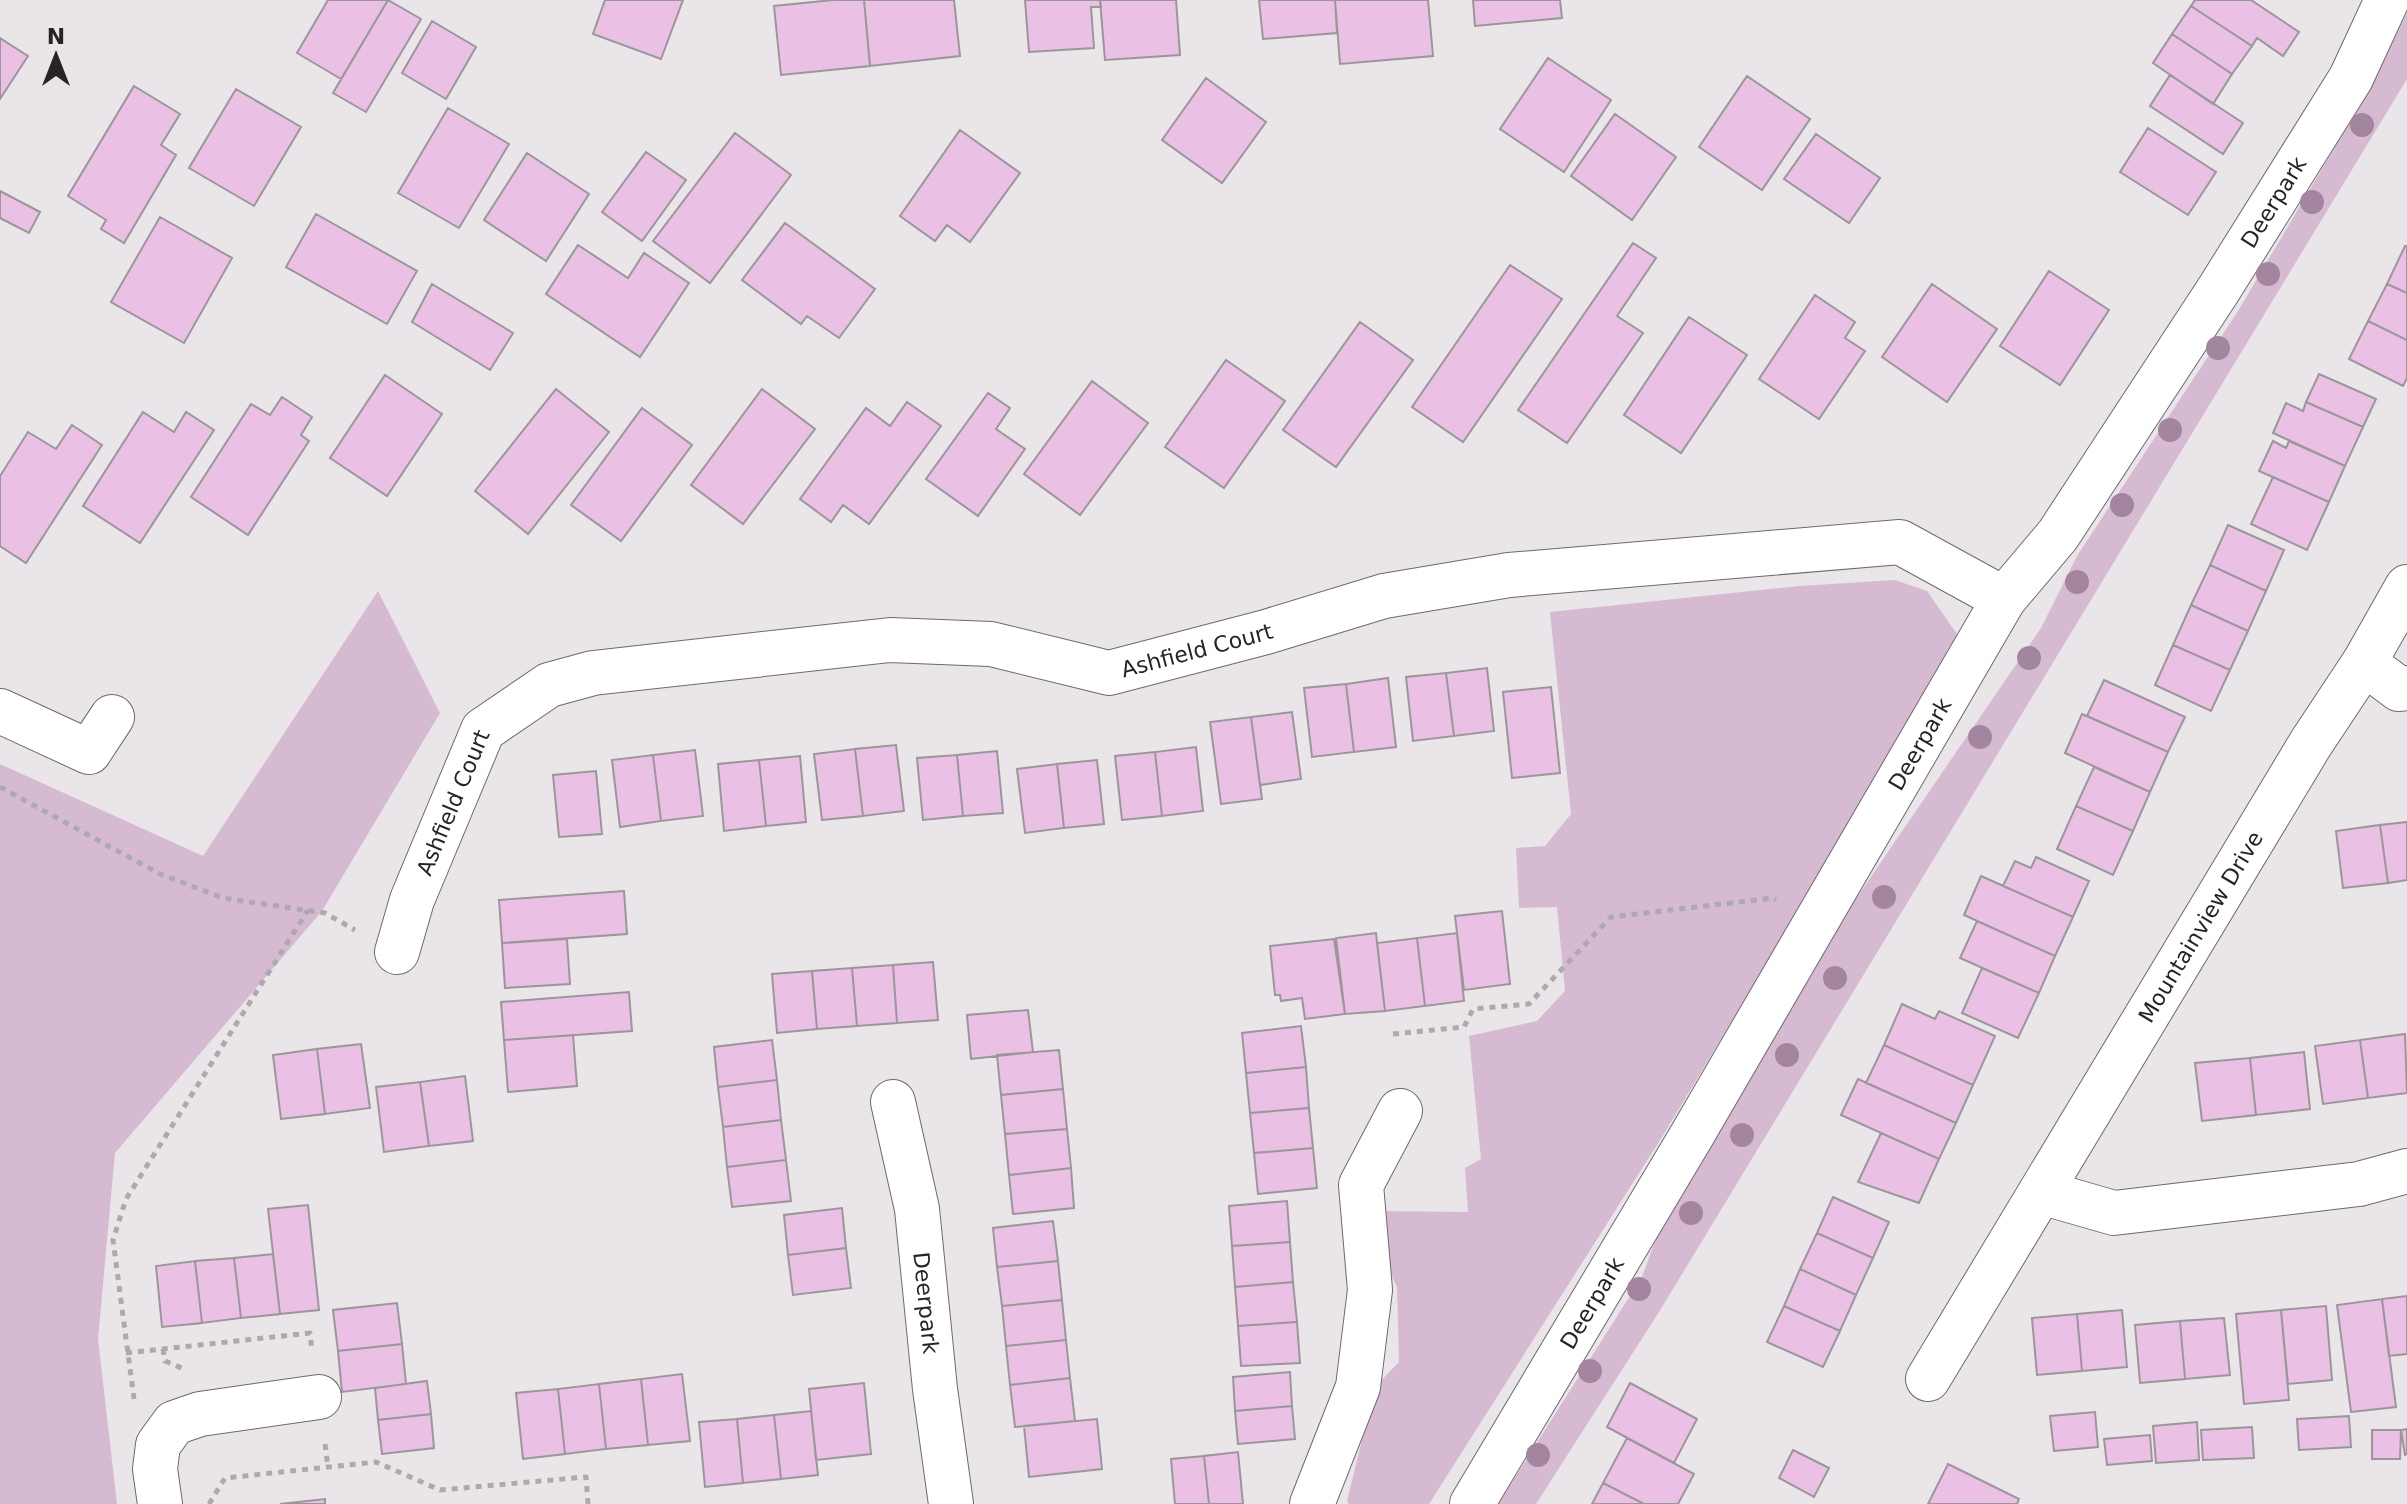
<svg xmlns="http://www.w3.org/2000/svg" width="2407" height="1504" viewBox="0 0 2407 1504" font-family="'DejaVu Sans',sans-serif">
<style>
.green{fill:#d5bad1}
.building{fill:#eac1e5;stroke:#9b969a;stroke-width:2}
.lines{fill:none;stroke-linecap:round;stroke-linejoin:round}
.minor-casing{stroke:#6e696d;stroke-width:46}
.path{stroke:#ada9ac;stroke-width:5;stroke-dasharray:6 6;stroke-linecap:butt}
.minor{stroke:#fff;stroke-width:44}
.tree{fill:#a485a0}
.labels{text-anchor:middle;stroke-width:6;stroke-linejoin:round;paint-order:stroke}
.street-label{font-size:22px;fill:#262426;stroke:#eae5e9}
</style>
<rect width="100%" height="100%" fill="#eae5e9"/>
<path class="green" d="M2407 13V79L1659 1312 1536 1504H1498L1642 1277 1693 1137 2041 628 2077 556 2238 311 2368 91Z
M1895 580 1927 591 1961 640 1662 1137 1429 1504H1349L1347 1501 1375 1387 1399 1362 1397 1287 1379 1249 1377 1211 1468 1212 1465 1168 1481 1159 1469 1036 1537 1021 1565 991 1557 907 1519 908 1516 848 1545 846 1571 814 1550 612 1800 586Z
M378 591 440 713 322 911 115 1153 98 1339 117 1504H0V764L203 856Z"/>
<path class="building" d="M328 0H388L341 79 297 53Z
M388 0 421 19 366 112 333 93Z
M605 0H683L661 59 593 34Z
M833 0H864L870 66 781 75 774 6Z
M864 0H954L960 56 870 66Z
M1025 0H1100L1101 7H1091L1094 48 1029 52Z
M1100 0H1176L1180 55 1105 60Z
M1259 0H1335L1337 33 1263 39Z
M1335 0H1428L1433 56 1340 64Z
M1473 0H1560L1562 18 1475 26Z
M2195 0H2251L2299 32 2283 56 2257 38 2252 46 2191 6Z
M2191 6 2252 46 2232 74 2172 34Z
M432 21 476 47 446 99 402 73Z
M2172 34 2232 74 2213 104 2153 63Z
M0 38 28 56 0 99Z
M1548 58 1611 100 1564 172 1500 129Z
M2170 75 2243 123 2223 154 2150 106Z
M1747 76 1810 119 1762 190 1699 147Z
M1206 78 1266 122 1222 183 1162 140Z
M134 86 180 114 161 145 176 155 124 243 101 229 106 220 68 196Z
M236 89 301 127 254 206 189 168Z
M448 108 509 144 459 228 398 193Z
M1615 114 1676 157 1632 220 1571 176Z
M2148 128 2216 172 2188 215 2120 172Z
M960 130 1020 173 970 242 947 225 935 241 900 216Z
M735 133 791 175 710 283 653 241Z
M1816 134 1880 178 1849 223 1784 179Z
M646 152 686 180 642 241 602 212Z
M527 153 589 194 546 261 484 220Z
M0 191 40 212 29 233 0 218Z
M316 214 417 271 387 324 286 267Z
M160 217 232 258 184 343 111 302Z
M785 223 875 289 839 338 807 316 801 324 742 280Z
M1633 243 1656 258 1617 316 1643 333 1567 443 1518 410Z
M578 245 628 278 644 253 689 283 640 357 546 294Z
M2405 246H2407V293L2387 284Z
M1510 265 1562 299 1463 442 1412 407Z
M2049 271 2109 310 2060 385 2000 346Z
M432 284 513 333 490 370 412 322Z
M1932 284 1997 329 1947 402 1882 357Z
M2387 284 2407 293V340L2368 321Z
M1815 295 1855 322 1845 338 1865 351 1819 419 1759 379Z
M1689 317 1747 355 1681 453 1624 415Z
M2368 321 2407 340V378L2403 386 2349 359Z
M1360 322 1413 360 1336 467 1283 430Z
M1226 360 1285 401 1224 488 1165 447Z
M2319 374 2376 399 2363 427 2306 402Z
M385 375 442 414 387 496 330 458Z
M1092 381 1148 423 1080 515 1024 474Z
M556 389 609 432 528 534 475 491Z
M762 389 815 429 743 524 691 485Z
M988 393 1010 408 996 429 1025 449 978 516 926 479Z
M282 397 312 417 301 435 309 441 248 535 191 497 251 404 270 415Z
M907 402 941 426 869 524 843 505 831 522 800 499 866 408 890 426Z
M2306 402 2363 427 2345 466 2273 433 2286 403 2303 411Z
M642 408 692 445 621 541 571 505Z
M143 412 174 432 186 412 214 430 140 543 83 506Z
M72 425 102 445 26 563 0 546V476L28 432 56 449Z
M2273 441 2286 448 2289 441 2345 466 2329 502 2259 471Z
M2273 477 2329 502 2307 550 2251 524Z
M2228 525 2284 550 2266 591 2210 565Z
M2210 565 2266 591 2248 631 2191 605Z
M2191 605 2248 631 2230 670 2173 645Z
M2173 645 2230 670 2211 711 2155 685Z
M1487 668 1494 731 1454 736 1446 673Z
M1446 673 1454 736 1413 741 1406 677Z
M1388 678 1396 747 1354 752 1346 684Z
M2104 680 2185 717 2168 752 2087 716Z
M1346 684 1354 752 1312 757 1304 688Z
M1551 687 1560 773 1512 778 1503 692Z
M1292 712 1301 779 1260 785 1251 717Z
M2082 714 2168 752 2150 792 2065 753Z
M1251 717 1262 799 1221 804 1210 722Z
M896 745 904 811 863 816 855 749Z
M1196 747 1203 811 1162 816 1155 752Z
M855 749 863 816 822 820 814 754Z
M695 750 703 816 661 821 653 755Z
M997 751 1003 813 963 816 957 755Z
M1155 752 1162 816 1122 820 1115 756Z
M653 755 661 821 620 827 612 760Z
M957 755 963 816 923 820 917 758Z
M800 756 806 822 766 826 759 760Z
M759 760 766 826 724 831 718 764Z
M1097 760 1104 824 1064 828 1057 764Z
M1057 764 1064 828 1025 833 1017 769Z
M2094 767 2150 792 2133 831 2076 806Z
M596 771 602 834 559 837 553 775Z
M2076 806 2133 831 2113 875 2057 849Z
M2407 822V880L2388 883 2380 825Z
M2380 825 2388 883 2343 888 2336 831Z
M2036 857 2089 881 2073 917 2003 886 2015 861 2031 868Z
M1981 876 2073 917 2055 956 1964 915Z
M624 891 627 934 502 943 499 900Z
M1502 911 1510 984 1464 990 1455 916Z
M1977 921 2055 956 2039 993 1960 958Z
M1376 933 1385 1011 1345 1014 1336 938Z
M1457 933 1464 1001 1425 1006 1417 938Z
M1417 938 1425 1006 1385 1011 1377 943Z
M567 939 570 984 505 988 502 943Z
M1334 939 1345 1014 1305 1019 1302 998 1281 1001 1280 995H1275L1270 946Z
M933 962 938 1020 897 1023 893 965Z
M893 965 897 1023 857 1026 852 968Z
M852 968 857 1026 817 1029 812 971Z
M1982 968 2039 993 2018 1038 1962 1013Z
M812 971 817 1029 777 1033 772 974Z
M629 992 632 1031 504 1040 501 1002Z
M1902 1004 1935 1019 1939 1011 1995 1036 1973 1085 1884 1045Z
M1028 1010 1033 1052 971 1059 967 1015Z
M1301 1026 1306 1067 1246 1073 1242 1033Z
M2405 1034 2407 1093 2368 1098 2360 1040Z
M573 1035 577 1086 508 1092 504 1040Z
M772 1040 777 1080 718 1087 714 1047Z
M2360 1040 2368 1098 2323 1104 2315 1046Z
M361 1044 370 1108 325 1114 317 1049Z
M1884 1045 1973 1085 1956 1123 1866 1083Z
M317 1049 325 1114 281 1119 273 1055Z
M1059 1050 1063 1089 1001 1095 997 1055Z
M2304 1052 2310 1109 2256 1115 2250 1058Z
M2250 1058 2256 1115 2202 1121 2195 1063Z
M1306 1067 1309 1108 1250 1113 1246 1073Z
M465 1076 473 1141 429 1146 420 1082Z
M1858 1079 1956 1123 1939 1159 1841 1115Z
M777 1080 781 1120 723 1127 718 1087Z
M420 1082 429 1146 384 1152 376 1087Z
M1063 1089 1067 1129 1005 1134 1001 1095Z
M1309 1108 1313 1148 1254 1153 1250 1113Z
M781 1120 786 1160 727 1167 723 1127Z
M1067 1129 1071 1168 1009 1175 1005 1134Z
M1881 1133 1939 1159 1919 1203 1858 1182Z
M1313 1148 1317 1188 1258 1194 1254 1153Z
M786 1160 791 1201 732 1207 727 1167Z
M1071 1168 1074 1208 1013 1214 1009 1175Z
M1833 1197 1889 1222 1873 1258 1817 1233Z
M1287 1201 1290 1242 1232 1246 1229 1206Z
M308 1205 319 1310 280 1314 268 1209Z
M842 1208 846 1248 788 1255 784 1215Z
M1053 1221 1058 1261 997 1267 993 1228Z
M1817 1233 1873 1258 1856 1295 1800 1269Z
M1290 1242 1293 1282 1235 1287 1232 1246Z
M846 1248 851 1288 793 1295 788 1255Z
M273 1254 280 1314 241 1318 234 1258Z
M234 1258 241 1318 202 1323 195 1261Z
M195 1261 202 1323 162 1327 156 1266Z
M1058 1261 1062 1300 1002 1306 997 1267Z
M1800 1269 1856 1295 1840 1331 1784 1306Z
M1293 1282 1297 1322 1238 1326 1235 1287Z
M2407 1296V1354L2389 1356 2382 1299Z
M2382 1299 2396 1407 2351 1412 2337 1305Z
M1062 1300 1066 1340 1006 1346 1002 1306Z
M397 1303 402 1344 338 1351 333 1310Z
M1784 1306 1840 1331 1823 1367 1767 1342Z
M2326 1306 2332 1380 2288 1384 2281 1310Z
M2122 1310 2127 1367 2082 1371 2077 1314Z
M2281 1310 2289 1400 2244 1404 2236 1314Z
M2077 1314 2082 1371 2037 1375 2032 1318Z
M2224 1318 2230 1375 2185 1379 2180 1321Z
M2180 1321 2185 1379 2140 1383 2135 1325Z
M1297 1322 1300 1363 1241 1366 1238 1326Z
M1066 1340 1070 1378 1010 1385 1006 1346Z
M402 1344 406 1384 342 1392 338 1351Z
M1290 1372 1292 1406 1235 1411 1233 1377Z
M682 1374 690 1441 648 1445 641 1379Z
M1070 1378 1075 1421 1015 1427 1010 1385Z
M641 1379 648 1445 606 1449 599 1384Z
M427 1381 431 1414 378 1420 375 1388Z
M864 1383 871 1454 816 1460 809 1389Z
M1630 1383 1697 1419 1674 1463 1607 1427Z
M599 1384 606 1449 565 1454 558 1389Z
M558 1389 565 1454 523 1459 516 1393Z
M1292 1406 1295 1439 1238 1444 1235 1411Z
M811 1411 818 1475 781 1479 774 1415Z
M2095 1412 2098 1447 2054 1451 2050 1416Z
M431 1414 434 1448 382 1454 378 1420Z
M774 1415 781 1479 743 1483 737 1419Z
M2349 1416 2351 1447 2299 1450 2297 1419Z
M737 1419 743 1483 705 1487 699 1422Z
M1097 1419 1102 1469 1029 1477 1024 1426Z
M2197 1422 2199 1460 2156 1463 2153 1426Z
M2252 1427 2254 1458 2203 1460 2201 1430Z
M2407 1429V1454L2405 1455 2401 1430Z
M2372 1430H2401L2400 1459H2372Z
M2150 1435 2152 1461 2107 1465 2104 1439Z
M1627 1438 1694 1474 1678 1504H1644L1603 1483Z
M1793 1450 1829 1468 1814 1497 1779 1478Z
M1238 1452 1243 1504H1209L1204 1456Z
M1204 1456 1209 1504H1175L1171 1459Z
M1948 1464 2019 1499 2017 1504H1928Z
M1603 1483 1644 1504H1592Z
M325 1499V1504H280Z"/>
<g class="lines">
<defs>
<g id="minor">
<path d="M2364 663 2399 689 2407 688"/>
<path d="M0 711 89 752 112 717"/>
<path id="s1" d="M397 952 412 900 483 730 549 685 593 673 890 640 991 644 1109 673 1266 632 1384 596 1509 575 1900 542 2004 599"/>
<path id="s2" d="M893 1102 917 1209 935 1389 951 1504"/>
<path d="M2041 1192 2114 1213 2359 1184 2407 1171"/>
<path id="s3" d="M1928 1379 2311 743 2364 663 2407 587"/>
<path d="M160 1504 155 1469 158 1445 174 1423 200 1414 319 1397"/>
<path d="M1312 1504 1358 1387 1370 1290 1361 1185 1400 1111"/>
<path id="s4" d="M1472 1504 1692 1135 2004 599 2058 535 2219 289 2351 78 2387 0"/>
</g>
</defs>
<use href="#minor" class="minor-casing"/>
<path class="path" d="M0 787 160 874 223 898 325 913 355 930
M1393 1034 1464 1027 1473 1009 1529 1004 1611 917 1773 898 1776 900
M163 1349 165 1361 184 1369
M126 1353 310 1333 312 1351
M134 1399 113 1240 126 1199 308 910
M325 1444 328 1467
M209 1504 225 1478 376 1462 440 1490 586 1477 588 1504"/>
<use href="#minor" class="minor"/>
</g>
<g class="tree">
<circle cx="2362" cy="125" r="12"/>
<circle cx="2312" cy="202" r="12"/>
<circle cx="2268" cy="274" r="12"/>
<circle cx="2218" cy="348" r="12"/>
<circle cx="2170" cy="430" r="12"/>
<circle cx="2122" cy="505" r="12"/>
<circle cx="2077" cy="582" r="12"/>
<circle cx="2029" cy="658" r="12"/>
<circle cx="1980" cy="737" r="12"/>
<circle cx="1884" cy="897" r="12"/>
<circle cx="1835" cy="978" r="12"/>
<circle cx="1787" cy="1055" r="12"/>
<circle cx="1742" cy="1135" r="12"/>
<circle cx="1691" cy="1213" r="12"/>
<circle cx="1639" cy="1289" r="12"/>
<circle cx="1590" cy="1371" r="12"/>
<circle cx="1538" cy="1455" r="12"/>
</g>
<g class="labels">
<g class="street-label">
<text dy="8" stroke="none"><textPath href="#s4" startOffset="1530">Deerpark</textPath></text>
<text dy="8" stroke="none"><textPath href="#s1" startOffset="976">Ashfield Court</textPath></text>
<text dy="8" stroke="none"><textPath href="#s4" startOffset="882">Deerpark</textPath></text>
<text dy="8" stroke="none"><textPath href="#s1" startOffset="160">Ashfield Court</textPath></text>
<text dy="8" stroke="none"><textPath href="#s3" startOffset="528">Mountainview Drive</textPath></text>
<text dy="8" stroke="none"><textPath href="#s2" startOffset="204">Deerpark</textPath></text>
<text dy="8" stroke="none"><textPath href="#s4" startOffset="234">Deerpark</textPath></text>
</g>
</g>
<g transform="translate(56 56)" stroke="#eae5e9" stroke-width="6" paint-order="stroke">
<path d="M0-6L14 30L0 20L-14 30Z" fill="#262426"/>
<text y="-12" font-size="22" font-weight="bold" text-anchor="middle" fill="#262426">N</text>
</g>
</svg>
